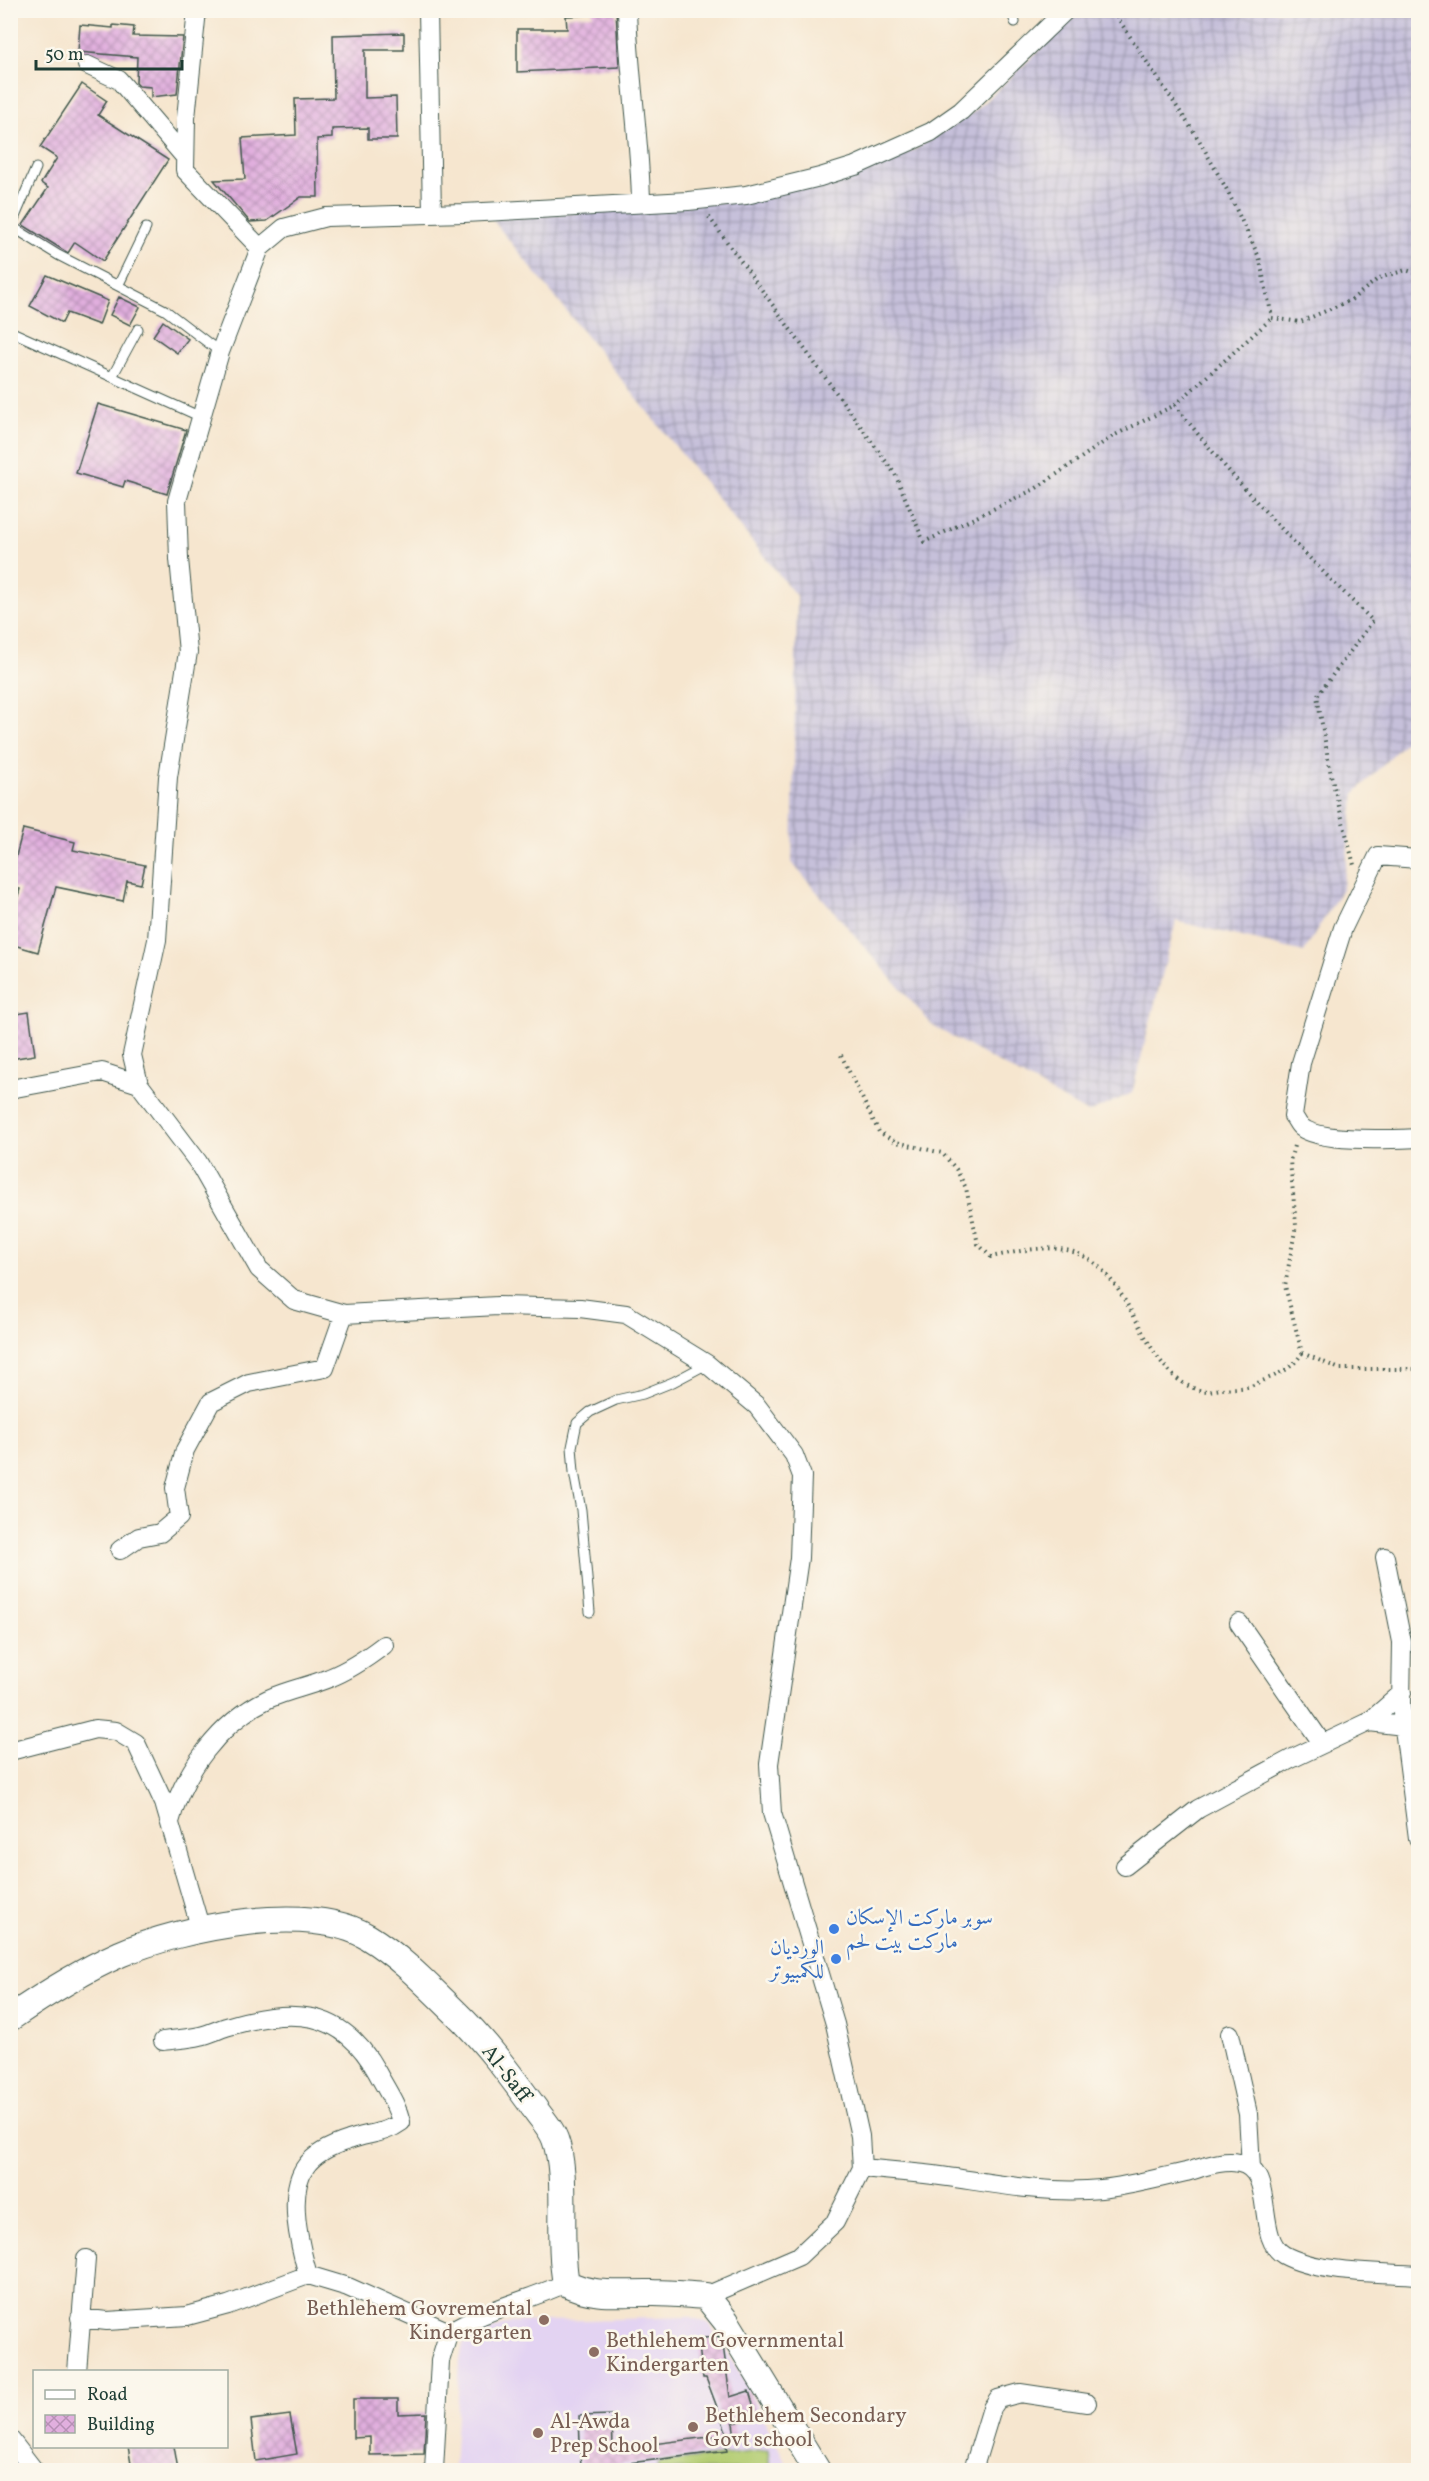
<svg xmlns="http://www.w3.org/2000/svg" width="1429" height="2481" viewBox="0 0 1429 2481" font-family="Vollkorn,Amiri,serif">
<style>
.built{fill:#e3d3f2}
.industrial{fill:url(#industrial-grid)}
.garden{fill:#b2cc71;stroke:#688452;stroke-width:1.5}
.building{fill:url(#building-cross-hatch)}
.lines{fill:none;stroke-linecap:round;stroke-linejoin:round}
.lane-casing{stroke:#3f564b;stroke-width:11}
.street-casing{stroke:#3f564b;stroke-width:20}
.secondary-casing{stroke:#3f564b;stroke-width:28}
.path{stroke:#3f564b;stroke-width:4;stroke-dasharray:1.5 4.5;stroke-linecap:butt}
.lane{stroke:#fff;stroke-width:9}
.street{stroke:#fff;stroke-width:18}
.secondary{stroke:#fff;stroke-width:26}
.shop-dot{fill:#3f7fe0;stroke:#fbf7ec;stroke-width:2}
.education-dot{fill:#8d6e63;stroke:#fbf7ec;stroke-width:2}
.labels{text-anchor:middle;stroke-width:5;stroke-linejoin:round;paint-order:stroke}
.shop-label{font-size:21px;fill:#366cbe;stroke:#fbf7ec;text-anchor:start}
.street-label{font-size:21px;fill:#1f3d34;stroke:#fbf7ec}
.education-label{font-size:21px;fill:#785e54;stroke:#fbf7ec;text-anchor:start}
</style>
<defs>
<pattern id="industrial-grid" width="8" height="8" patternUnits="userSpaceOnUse" patternTransform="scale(1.5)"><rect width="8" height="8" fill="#c6c0da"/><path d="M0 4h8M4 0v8" fill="none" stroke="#a09db2"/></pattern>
<pattern id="building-cross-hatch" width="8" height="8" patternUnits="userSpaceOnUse" patternTransform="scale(1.5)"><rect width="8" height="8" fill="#e1afde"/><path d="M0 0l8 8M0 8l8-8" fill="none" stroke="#b690b5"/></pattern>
</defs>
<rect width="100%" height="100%" fill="#fbf7ec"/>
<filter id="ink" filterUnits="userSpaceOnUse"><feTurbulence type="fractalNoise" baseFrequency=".0167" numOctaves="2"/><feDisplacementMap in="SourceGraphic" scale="12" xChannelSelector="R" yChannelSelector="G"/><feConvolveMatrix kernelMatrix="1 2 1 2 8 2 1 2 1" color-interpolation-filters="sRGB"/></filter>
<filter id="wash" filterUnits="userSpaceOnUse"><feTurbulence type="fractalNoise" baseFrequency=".008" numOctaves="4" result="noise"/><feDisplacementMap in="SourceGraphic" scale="24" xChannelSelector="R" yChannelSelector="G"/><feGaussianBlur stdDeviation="1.35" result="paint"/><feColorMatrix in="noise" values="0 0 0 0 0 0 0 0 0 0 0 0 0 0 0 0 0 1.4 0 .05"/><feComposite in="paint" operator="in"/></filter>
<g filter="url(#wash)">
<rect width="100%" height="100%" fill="#f6e6cf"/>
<path class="built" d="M690 2317 709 2323 740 2373 790 2470H454L460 2360 463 2344 475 2336 513 2322Z"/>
<path class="industrial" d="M1081 11H1418V729L1355 793 1343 887 1304 952 1176 921 1132 1093 1088 1113 933 1026 792 863 797 597 492 219 746 200 866 169 914 150 975 111Z"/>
<path class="garden" d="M768 2450 770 2470H658L657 2463Z"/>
<g id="blocks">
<path class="building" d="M592 10H616L619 67 517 72V29H567L566 16 593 15Z
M80 25 113 28V25L134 27 133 36 183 37 177 94 151 97V87L139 86 136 83 137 57 78 52Z
M404 33V50H365V98L396 97 397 139H368V128L332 129V138L317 139 318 197H301L267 221 250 222 214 180 245 179 242 138 296 135 295 99 334 98 333 35Z
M82 84 107 101 98 115 168 160 103 261 75 242 68 253 23 225 48 188 41 183 57 158 40 147Z
M47 275 108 301 99 325 67 313 62 323 30 306Z
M119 297 140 307 130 325 110 315Z
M163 321 188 339 177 353 153 336Z
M98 404 186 430 167 494 125 481 123 487 76 473Z
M23 829 75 842 73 850 145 865 141 884 127 881 123 901 56 887 38 952 10 944V923L20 889 10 887V879Z
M29 1012 35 1055 10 1059V1015Z
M718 2336 723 2345 730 2397 749 2391 757 2417 733 2423 735 2437 729 2439 706 2378H703L698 2339Z
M353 2399H398V2414L426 2413 424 2454 370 2455V2437L353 2438Z
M290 2415 297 2454 256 2461 251 2420Z
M612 2415 613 2449 724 2435 727 2451 613 2465V2470H581L579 2416Z
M128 2446H174L178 2470H132Z"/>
</g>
</g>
<g filter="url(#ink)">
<use href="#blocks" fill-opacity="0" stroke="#3f564b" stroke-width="1.5"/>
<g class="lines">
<defs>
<path id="lane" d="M1011 10 1015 22
M36 168 11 226 58 255 165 310 220 352
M118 286 146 228
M10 331 201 417
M112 377 138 329
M590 1612 581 1510 574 1472 572 1447 577 1423 590 1412 616 1400 643 1394 673 1382 707 1364"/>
<path id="street" d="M197 10 186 118 185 170 260 248
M428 10 432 214
M627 10C629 75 640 138 641 202
M87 65 119 80 183 155
M1418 859 1378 856 1343 928 1301 1063 1293 1116C1296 1119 1298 1125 1301 1127 1320 1143 1393 1139 1418 1138
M139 1084 132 1055 157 940 168 777 188 652 179 559 177 501 220 352 260 248 284 228 326 217 464 213 688 201 746 195 820 177 855 166 931 132 961 111 1066 10
M10 1089 102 1072 139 1084 198 1162 259 1269 294 1300 344 1314 498 1306 580 1308 626 1314 707 1364 757 1406 794 1455 802 1476 799 1558 769 1764 772 1813 835 2024 860 2136 862 2168
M120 1550 139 1537 160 1533 179 1517 175 1488 185 1450 211 1402 249 1383 325 1368 344 1314
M1385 1557 1402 1642 1401 1705 1418 1838
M1239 1623 1322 1743
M1369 1722 1402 1693
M10 1751 95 1729 116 1731 136 1743 164 1803 201 1930
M170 1822C183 1772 220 1722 268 1699 287 1690 310 1686 329 1678 350 1670 367 1658 384 1645
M1125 1866 1198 1809 1291 1759 1369 1722 1404 1726
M1230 2034 1248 2114 1251 2168
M163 2041C175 2039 188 2039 200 2036 209 2034 217 2030 226 2027 291 2007 342 2008 377 2072 386 2089 397 2104 401 2122 385 2134 368 2133 349 2140 333 2145 316 2152 306 2166 286 2192 300 2247 308 2275
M706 2296 799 2256 835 2222 862 2168C883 2170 904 2172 925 2174 984 2181 1041 2195 1101 2189 1130 2186 1158 2178 1186 2172 1201 2168 1223 2159 1239 2163 1277 2170 1254 2238 1284 2255 1319 2274 1379 2272 1418 2275
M80 2318 107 2321 187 2316 228 2305 308 2275 348 2287 449 2332
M77 2372 86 2259
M10 2439 34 2470
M434 2470 440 2361 449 2332C486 2309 527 2301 566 2283
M973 2470 992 2408 998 2399 1020 2393 1087 2403"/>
<path id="secondary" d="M10 2018C45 1994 82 1971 120 1954 180 1928 309 1901 368 1937 401 1957 429 1987 457 2014 486 2042 511 2076 535 2109 541 2118 551 2128 555 2139 569 2177 557 2238 566 2283 595 2298 623 2292 654 2293 671 2293 689 2295 706 2296L726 2321 817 2470"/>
</defs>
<use href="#lane" class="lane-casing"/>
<use href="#street" class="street-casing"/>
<use href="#secondary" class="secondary-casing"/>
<path class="path" d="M1118 10 1117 17 1199 140 1227 190 1259 257 1272 317
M709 217 895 474 924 542 1035 489 1113 436 1175 405 1272 318
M1272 318 1300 322 1351 300 1379 278 1406 270 1418 274
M1175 405C1235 483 1303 553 1373 621L1317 696 1331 775 1354 865
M841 1055 879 1132 896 1142 942 1153 956 1169 966 1188 978 1244 991 1257C1021 1251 1056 1241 1085 1257 1136 1285 1144 1375 1199 1390 1206 1392 1215 1390 1222 1389 1232 1388 1244 1389 1253 1385 1272 1376 1291 1372 1302 1353L1285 1286 1296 1225 1290 1161 1295 1142
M1302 1353 1340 1369H1418"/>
<use href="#lane" class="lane"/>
<use href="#street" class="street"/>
<use href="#secondary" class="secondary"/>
</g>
</g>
<g class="shop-dot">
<circle cx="834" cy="1929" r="6"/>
<circle cx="836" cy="1959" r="6"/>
</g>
<g class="education-dot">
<circle cx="544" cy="2320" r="6"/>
<circle cx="594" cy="2352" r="6"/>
<circle cx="693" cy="2427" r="6"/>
<circle cx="538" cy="2433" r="6"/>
</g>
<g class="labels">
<g class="shop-label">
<text x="846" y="1924">سوبر ماركت الإسكان<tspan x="846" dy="24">ماركت بيت لحم</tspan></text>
<text x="824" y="1954" text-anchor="end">الورديان<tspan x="824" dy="24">للكمبيوتر</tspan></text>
</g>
<g class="street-label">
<text transform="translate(507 2073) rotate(52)" y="7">Al-Saff</text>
</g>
<g class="education-label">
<text x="532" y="2315" text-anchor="end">Bethlehem Govremental<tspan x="532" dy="24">Kindergarten</tspan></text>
<text x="606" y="2347">Bethlehem Governmental<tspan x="606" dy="24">Kindergarten</tspan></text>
<text x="705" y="2422">Bethlehem Secondary<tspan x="705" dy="24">Govt school</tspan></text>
<text x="550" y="2428">Al-Awda<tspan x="550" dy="24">Prep School</tspan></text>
</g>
</g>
<rect width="1429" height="2481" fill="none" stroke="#fbf7ec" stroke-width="36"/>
<rect x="33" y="2370" width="195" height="78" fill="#fbf7ec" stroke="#a3ada2" stroke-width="1.5"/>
<rect x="45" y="2390" width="30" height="9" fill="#ffffff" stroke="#a3ada2" stroke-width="1.5"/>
<text x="87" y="2400" font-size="18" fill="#1f3d34">Road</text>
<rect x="45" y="2415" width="30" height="18" fill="url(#building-cross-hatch)" stroke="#a3ada2" stroke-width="1.5"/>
<text x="87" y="2430" font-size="18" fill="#1f3d34">Building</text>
<path d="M36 60v9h146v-9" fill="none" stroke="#1f3d34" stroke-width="3"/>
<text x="45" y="60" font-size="18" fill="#1f3d34" stroke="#fbf7ec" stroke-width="4.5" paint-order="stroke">50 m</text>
</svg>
